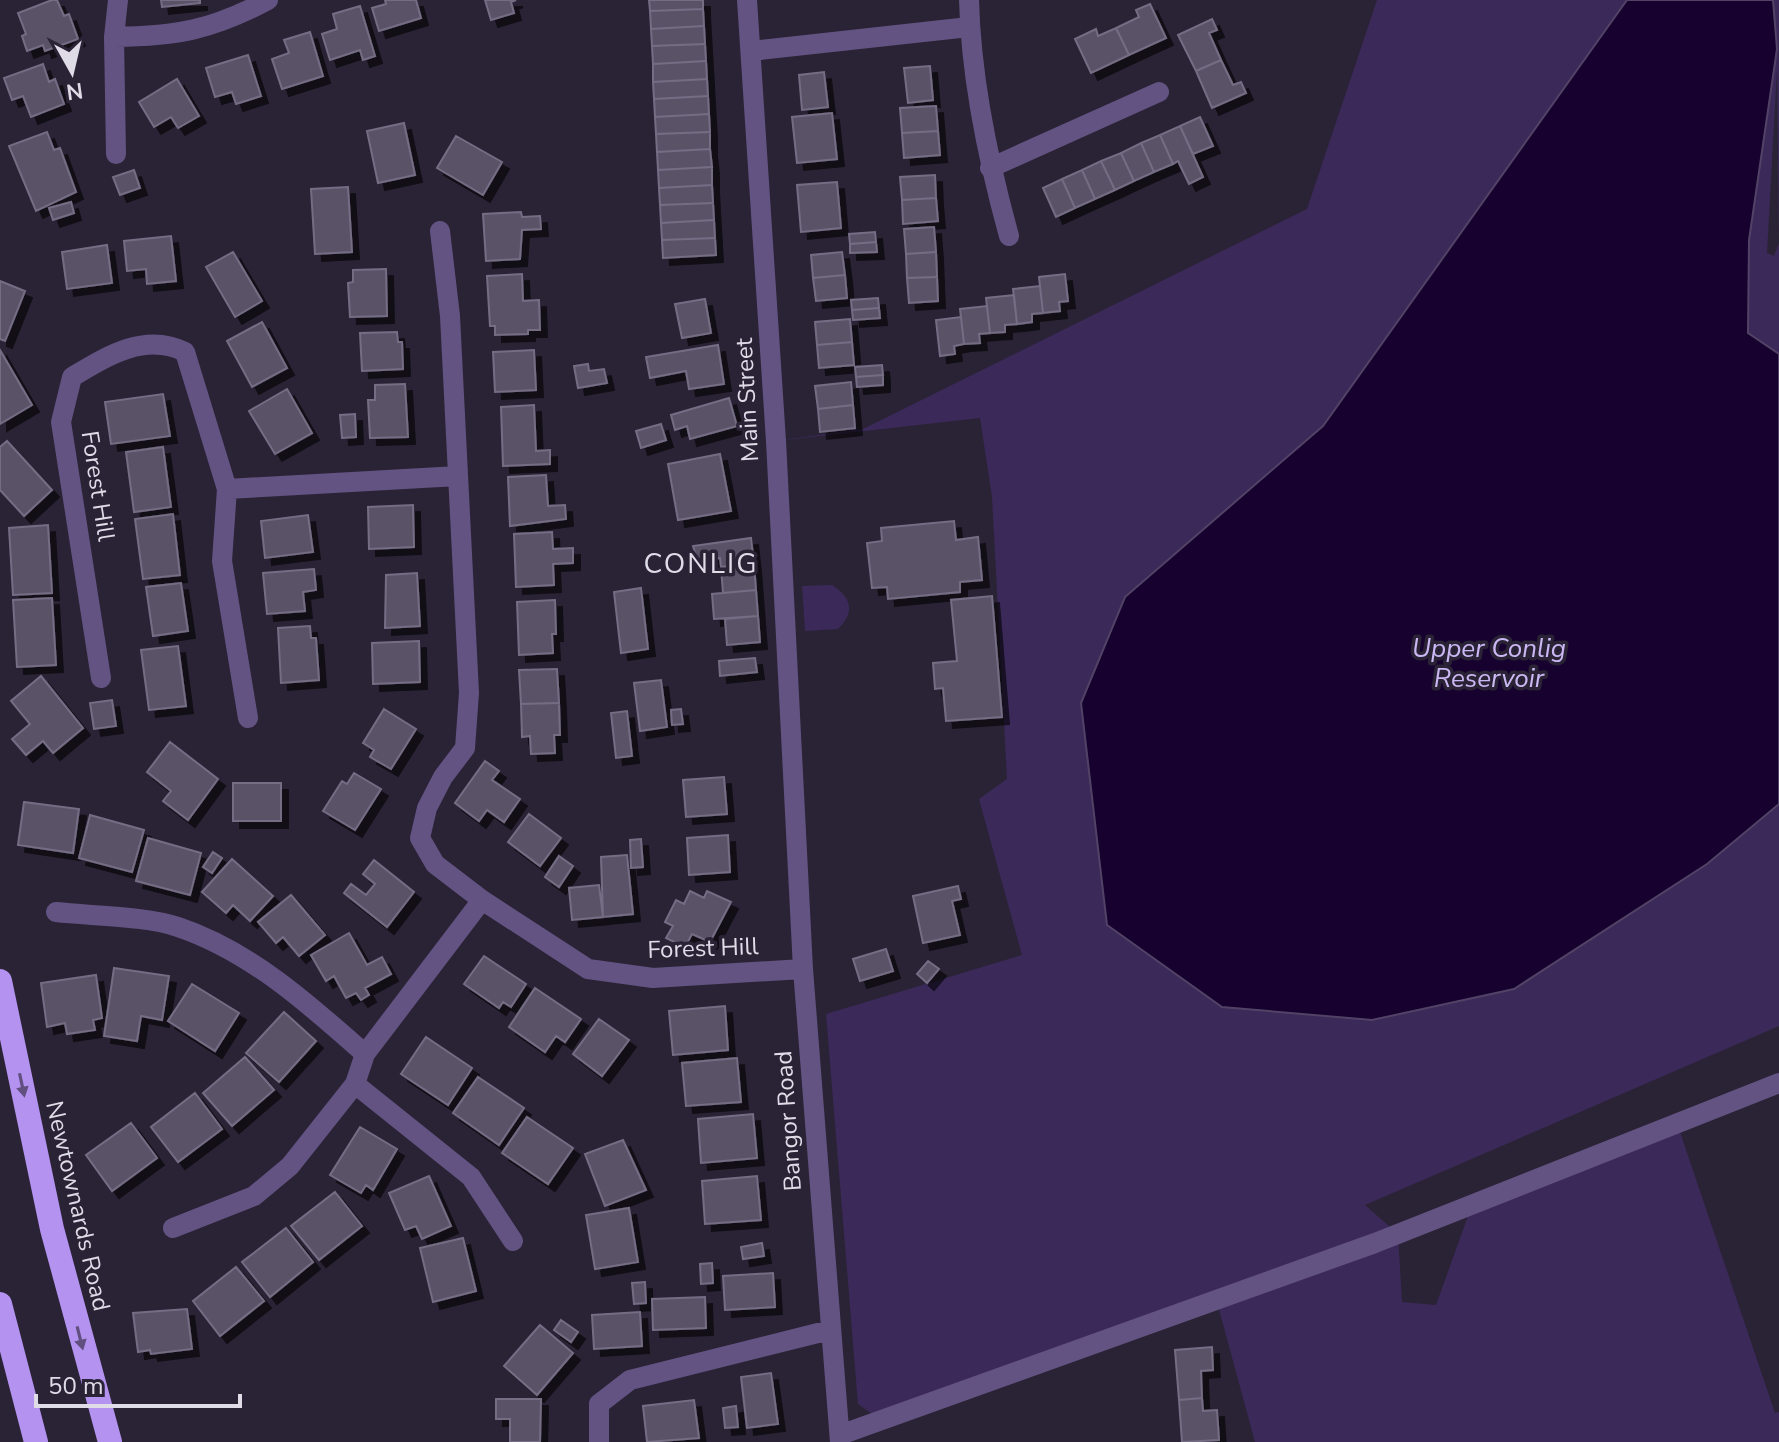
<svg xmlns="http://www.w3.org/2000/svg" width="1779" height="1442" viewBox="0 0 1779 1442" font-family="'Nunito Sans',sans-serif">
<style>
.green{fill:#3b2959;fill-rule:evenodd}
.water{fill:#16012f;stroke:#524366;stroke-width:2}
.building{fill:#5a5368;stroke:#746d84;stroke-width:2;filter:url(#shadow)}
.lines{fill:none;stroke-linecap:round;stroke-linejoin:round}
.minor{stroke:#635382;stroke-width:20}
.highway{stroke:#b492f0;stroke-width:24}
.oneway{fill:#614f80}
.labels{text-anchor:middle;stroke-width:7;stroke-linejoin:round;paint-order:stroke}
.street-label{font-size:24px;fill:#dfdce8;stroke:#2a2336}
.water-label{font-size:26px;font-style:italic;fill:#cbb7f3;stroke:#2a2336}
.quarter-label{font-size:28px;letter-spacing:2px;fill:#dfdce8;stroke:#2a2336}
</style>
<defs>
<filter id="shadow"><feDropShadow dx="7" dy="7" stdDeviation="0" flood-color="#0009"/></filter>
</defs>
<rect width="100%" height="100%" fill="#2a2336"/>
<path class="green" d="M1377 0H1779V1026L1365 1205 1398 1234 1402 1302 1436 1305 1472 1205 1678 1126 1775 1413 1779 1412V1442H1255L1214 1291 872 1414 858 1404 826 1014 1022 955 979 799 1007 779 992 497 980 418 776 441 863 429 1307 209ZM1777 69 1779 243 1774 256 1767 253Z
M832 585C852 598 855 612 838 629L805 631 802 586Z"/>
<path class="water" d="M1627 0H1773L1777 49 1749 240 1748 333 1779 354V804L1707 864 1514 989 1372 1020 1222 1007 1107 925 1081 703 1125 597 1323 426Z"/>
<path class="building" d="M52 0H57L64 16 69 14 78 39 45 51 43 45 27 51 22 36 26 34 18 13Z
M161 0H200V3L162 7Z
M385 0H416L421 18 379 31 372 8 386 4Z
M485 0H516L511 2 514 13 491 20Z
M649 0H703V9L650 11Z
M1150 4 1166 38 1129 55 1116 28 1139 17 1136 10Z
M360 6 375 56 363 60 360 50 330 60 322 34 337 29 333 14Z
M703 9 704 26 651 29 650 11Z
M1212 19 1217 30 1209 33 1221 60 1196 71 1178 35Z
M704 26 705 44 652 46 651 29Z
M1116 28 1129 55 1091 73 1075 39 1096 29 1098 36Z
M310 32 323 76 282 89 272 59 289 53 284 40Z
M705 44 706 61 653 64 652 46Z
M248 55 261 96 236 104 232 92 215 97 206 68Z
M1221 60 1233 85 1241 82 1246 93 1212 108 1196 71Z
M706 61 707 79 653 82V64Z
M43 64 49 82 55 79 64 104 31 117 23 96 12 100 4 78Z
M930 66 933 100 908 103 904 68Z
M824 72 828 107 802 110 799 75Z
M177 79 199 116 178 128 171 117 154 127 139 102Z
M707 79 708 96 654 99 653 82Z
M708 96 709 114 655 117 654 99Z
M936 106 938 131 902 133 900 108Z
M832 113 837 159 797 163 792 117Z
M709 114 710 132 656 134 655 117Z
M1200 117 1213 146 1193 154 1180 126Z
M404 123 415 175 378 183 367 131Z
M1180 126 1203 177 1189 184 1178 161 1173 164 1160 135Z
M938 131 940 155 904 158 902 133Z
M47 132 54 150 60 148 76 192 36 211 9 146Z
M710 132V149L657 152 656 134Z
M1160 135 1173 164 1154 172 1141 143Z
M456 136 502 162 483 195 437 168Z
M1141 143 1154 172 1134 181 1121 153Z
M710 149 712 167 658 170 657 152Z
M1121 153 1134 181 1115 190 1101 161Z
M1101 161 1115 190 1095 199 1082 170Z
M712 167V185L659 188 658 170Z
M134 170 140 188 120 195 113 177Z
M1082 170 1095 199 1075 208 1062 179Z
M935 175 936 198 902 200 900 177Z
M1062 179 1075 208 1056 217 1043 188Z
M837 182 841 228 801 232 797 185Z
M712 185 713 203 660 205 659 188Z
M348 187 352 252 315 254 311 189Z
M936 198 938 221 903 224 902 200Z
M71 202 74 213 53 220 49 208Z
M713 203 714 220 661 223 660 205Z
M521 212 522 217 540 216 541 229 522 230 520 259 486 261 483 214Z
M714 220 715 238 662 240 661 223Z
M934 227 936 252 906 254 904 229Z
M875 232 876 242 850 244 849 234Z
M171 236 176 281 147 284 146 269 127 271 124 241Z
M715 238 716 255 663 258 662 240Z
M876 242 877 252 850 253V244Z
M107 245 112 283 67 289 62 252Z
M233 252 262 301 235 317 206 267Z
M842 252 845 275 813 278 811 255Z
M936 252 937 277 907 278 906 254Z
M386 269 387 316 350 317 348 283 353 282V270Z
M522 274 523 301 539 300 540 330H528V334L495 335V326H490L487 276Z
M1065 274 1068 301 1059 302 1060 311 1043 313 1039 277Z
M845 275 847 298 816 301 813 278Z
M937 277 938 301 909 303 907 278Z
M0 281 25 291 5 341 0 339Z
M1040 286 1043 313 1032 314V322L1017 324 1013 289Z
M1014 295 1017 324 1005 325V332L990 333 986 298Z
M878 298 879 308 852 310 851 300Z
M705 299 711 333 682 338 675 304Z
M987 306 990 333 979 334 980 343 964 344 960 309Z
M879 308 880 318 853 320 852 310Z
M961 317 964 344 954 346 955 354 940 356 936 320Z
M850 319 852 342 817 345 815 322Z
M262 322 287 368 252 387 227 341Z
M397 332 398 342H402L403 369 362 371 360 333Z
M852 342 854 365 819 368 817 345Z
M718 345 724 384 689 389 686 371 650 378 646 357Z
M0 350 32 405 0 424Z
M534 350 536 390 495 392 493 352Z
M588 364 589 371 604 369 607 383 578 388 574 366Z
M882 365 883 375 856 377 855 367Z
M883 375V385L857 387 856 377Z
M851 382 853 405 818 409 815 386Z
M405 384 408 437 370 438 368 400H375V385Z
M287 389 312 433 275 454 249 411Z
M163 394 170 436 111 444 105 402Z
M729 398 737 426 690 439 687 426 675 430 671 415Z
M534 405 536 451 550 450V464L503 466 501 407Z
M853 405 855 428 820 432 818 409Z
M355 414 356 437 342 438 340 415Z
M661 424 666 440 641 448 636 431Z
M7 441 52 490 24 516 0 490V447Z
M163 447 171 507 134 512 126 452Z
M720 454 731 511 678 520 668 464Z
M546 475 548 506 565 505 566 519 510 526 508 477Z
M413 505 414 547 369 549 368 507Z
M173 514 180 575 143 579 135 519Z
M308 515 313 552 265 558 261 521Z
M954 521 956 540 978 537 982 580 960 582V592L888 599 887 587 872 588 867 543 882 541 881 528Z
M48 525 52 593 13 595 9 528Z
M552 532 553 549 573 548V563L553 564 554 585 516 587 514 534Z
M751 538 754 564 721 567 720 558 698 562 693 546Z
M754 564 756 590 723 593 721 567Z
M314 569 316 590 303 592 305 611 267 614 263 573Z
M417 573 420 626 385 628 386 575Z
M181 583 188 631 153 636 146 587Z
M641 588 648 649 621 653 614 592Z
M756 590 758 616 714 619 712 594Z
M992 596 1002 717 946 721 943 688 935 689 933 663 957 661 951 600Z
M52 598 56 665 17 667 13 600Z
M555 600 556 634H552L553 653 519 655 517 602Z
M758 616 760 642 727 645 725 619Z
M310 626 311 638H316L319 680 281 683 278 628Z
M419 641 420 682 373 684 372 643Z
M178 646 186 706 149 710 141 650Z
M755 658 757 672 720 676 719 661Z
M557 669 559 703 521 704 519 670Z
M41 676 83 728 53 753 43 741 26 755 12 739 30 724 11 701Z
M661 680 667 727 640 731 634 683Z
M112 700 116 726 94 729 90 703Z
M559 703 560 735H554L555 753 531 754 530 736 522 737 521 704Z
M384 709 416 729 391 769 370 757 374 750 363 743Z
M681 709 683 724 672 725 671 710Z
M627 711 632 756 616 758 611 713Z
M170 742 218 779 188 820 163 801 171 791 147 772Z
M485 761 499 771 492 780 520 799 504 822 487 810 479 821 455 803Z
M354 773 381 789 355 830 323 811 342 781 347 784Z
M724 777 727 814 686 817 683 780Z
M233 783H281V821H233Z
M24 802 79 809 73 853 18 845Z
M529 814 561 838 540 866 508 842Z
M90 815 144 830 132 872 79 858Z
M728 835 730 872 689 875 687 838Z
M148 838 201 853 190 895 136 881Z
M641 839 643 867 631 868 630 840Z
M213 852 222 858 212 873 203 867Z
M627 855 633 914 603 917 601 857Z
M559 856 573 866 559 887 545 877Z
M232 859 273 896 250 921 233 905 226 913 202 892Z
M374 860 414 892 387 927 344 893 351 884 366 895 375 884 363 874Z
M599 885 603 917 572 920 569 888Z
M958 886 961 899 952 901 960 935 923 943 913 896Z
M690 891 704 898 707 891 731 902 710 942 692 934 685 947 666 938 673 926 665 922 676 900 684 904Z
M291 895 325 935 299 956 283 937 276 943 258 922Z
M349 933 367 965 382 957 391 974 365 988 369 995 361 1000 356 993 346 998 334 976 326 981 311 955Z
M886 949 893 971 860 981 853 959Z
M484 956 526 984 511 1007 503 1002 499 1008 464 984Z
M928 961 939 969 927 983 917 974Z
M114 968 169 976 162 1020 141 1016 137 1041 104 1036Z
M96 975 102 1018 93 1020 95 1030 67 1034 65 1023 47 1027 41 983Z
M192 984 239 1013 215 1051 168 1021Z
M535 988 581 1019 565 1042 556 1036 545 1052 509 1027Z
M725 1006 728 1050 673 1055 669 1011Z
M284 1012 316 1041 279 1082 246 1053Z
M599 1019 629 1040 602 1076 573 1054Z
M426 1037 472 1068 448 1105 401 1074Z
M245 1057 274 1090 232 1126 203 1093Z
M737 1058 741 1102 686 1106 682 1063Z
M478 1077 524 1108 499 1145 453 1113Z
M195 1093 222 1129 178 1162 151 1127Z
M753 1114 757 1158 701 1163 698 1119Z
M527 1117 573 1148 548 1184 502 1153Z
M131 1123 157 1158 112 1191 86 1155Z
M360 1127 397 1149 373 1190 366 1185 361 1193 330 1175Z
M623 1140 646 1190 605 1206 585 1154Z
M429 1176 451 1226 422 1239 416 1226 405 1230 389 1193Z
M757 1176 761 1220 705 1224 702 1181Z
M335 1192 362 1226 319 1260 291 1226Z
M629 1208 638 1262 595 1269 586 1215Z
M286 1228 313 1262 270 1297 242 1262Z
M463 1238 476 1291 433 1302 420 1248Z
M762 1243 764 1256 743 1259 741 1247Z
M712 1263 713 1283 701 1284 700 1264Z
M236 1267 264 1301 220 1336 193 1301Z
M773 1273 775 1307 725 1310 723 1276Z
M645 1282 646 1303 634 1304 632 1283Z
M705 1297 706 1328 653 1330 652 1299Z
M187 1309 192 1349 151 1354 150 1350 138 1352 133 1313Z
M640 1312 642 1346 594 1349 592 1315Z
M561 1320 578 1332 571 1342 554 1330Z
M540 1325 573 1353 537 1395 504 1366Z
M1212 1347 1213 1370 1201 1371 1202 1398 1179 1400 1175 1350Z
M771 1373 778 1424 747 1428 741 1377Z
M1202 1398 1203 1411 1217 1410 1219 1440 1182 1442 1179 1400Z
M496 1399H541L540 1442H510V1419H496Z
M694 1400 699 1438 647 1442 643 1406Z
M736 1406 738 1427 725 1428 723 1408Z"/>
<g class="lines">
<path class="minor" d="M747 0 776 441 803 969 840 1442
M969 0C971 79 988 160 1009 236
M114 37C177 36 212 30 268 0
M751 51 969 27
M116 154 114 37 118 0
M990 168 1159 92
M440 231 450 316 469 693 465 748 443 777 427 808 420 838 435 864 482 900 588 969 653 978 803 969
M227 489 458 476
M101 678 61 422 72 377C107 356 145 332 185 352L227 489 222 561 248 718
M56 912C91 916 147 916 178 927 250 951 310 1005 365 1054
M355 1084 471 1177 513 1241
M173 1228 254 1196 290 1166 355 1084 365 1054 482 900
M840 1435 1375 1243 1779 1083
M599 1442V1404L630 1380 830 1330"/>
<path class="highway" d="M0 981 52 1229 110 1442
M0 1304 36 1442"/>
</g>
<defs><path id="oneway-solid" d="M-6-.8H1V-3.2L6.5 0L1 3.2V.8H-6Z" transform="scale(2)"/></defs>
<g class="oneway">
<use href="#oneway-solid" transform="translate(22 1085) rotate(78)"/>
<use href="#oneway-solid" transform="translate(80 1338) rotate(76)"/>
</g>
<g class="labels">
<g class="street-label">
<text transform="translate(747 400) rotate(-93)" y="8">Main Street</text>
<text transform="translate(98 486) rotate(81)" y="8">Forest Hill</text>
<text transform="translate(703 948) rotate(-2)" y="8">Forest Hill</text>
<text transform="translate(788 1121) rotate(-94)" y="8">Bangor Road</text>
<text transform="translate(78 1206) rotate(77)" y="8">Newtownards Road</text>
</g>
<g class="water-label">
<text x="1489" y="657">Upper Conlig<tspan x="1489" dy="30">Reservoir</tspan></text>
</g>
<g class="quarter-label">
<text x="701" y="573">CONLIG</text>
</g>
</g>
<g transform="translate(72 72) rotate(172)" stroke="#2a2336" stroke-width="6" paint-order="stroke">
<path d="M0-6L14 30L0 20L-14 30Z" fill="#dfdce8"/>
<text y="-12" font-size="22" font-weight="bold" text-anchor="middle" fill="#dfdce8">N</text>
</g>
<path d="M36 1394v12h204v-12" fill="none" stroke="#dfdce8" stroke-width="4"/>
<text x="48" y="1394" font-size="24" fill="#dfdce8" stroke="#2a2336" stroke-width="6" paint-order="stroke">50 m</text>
</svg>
